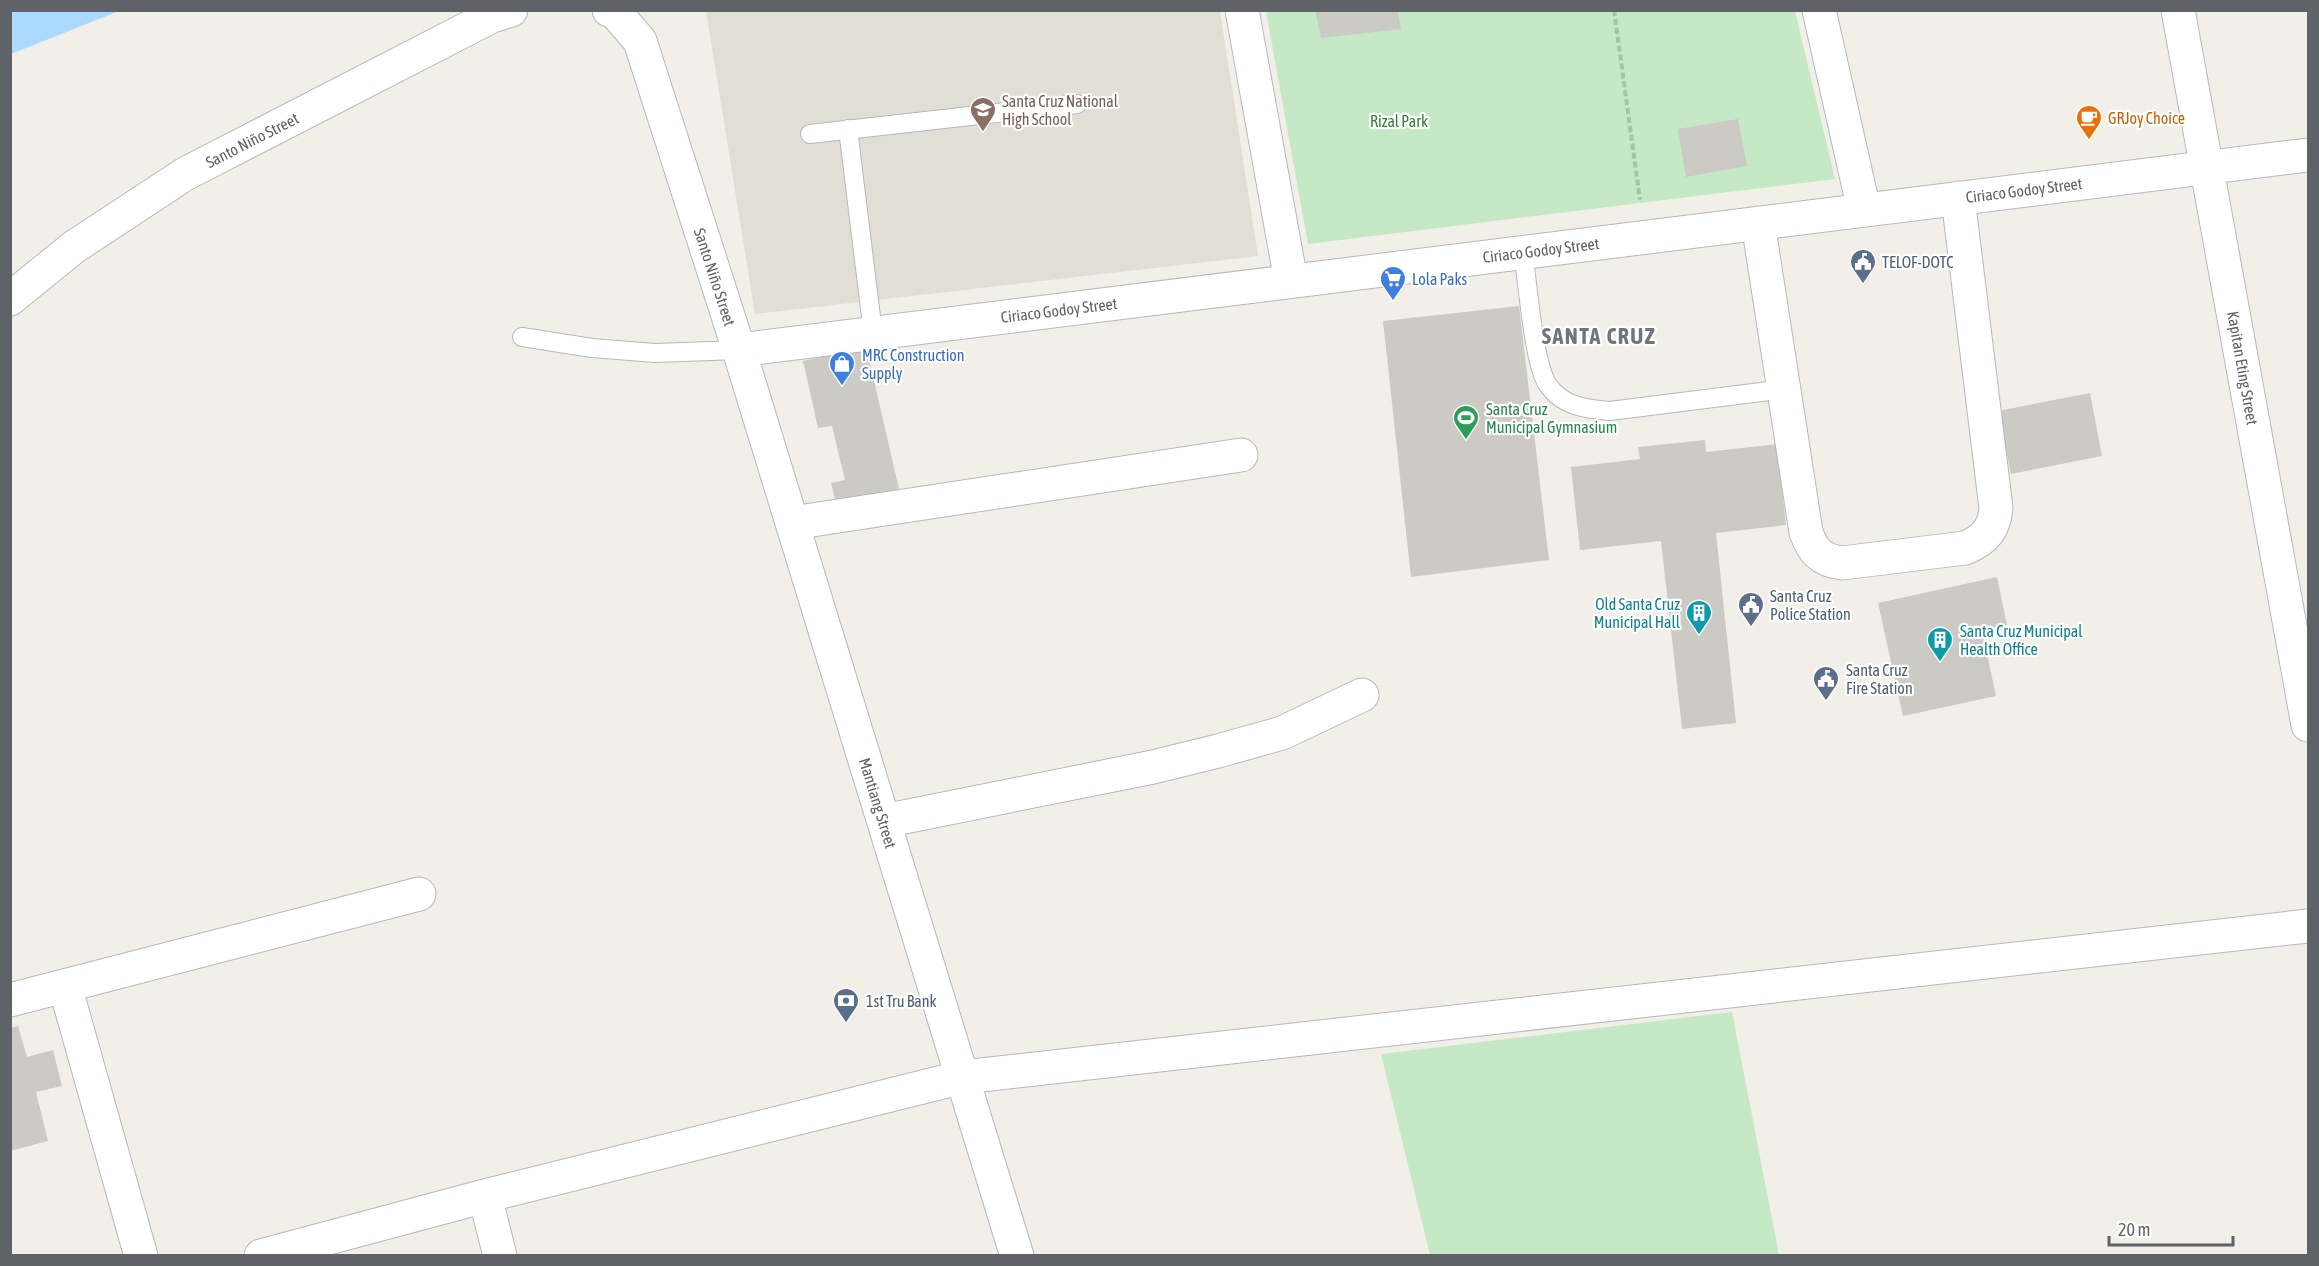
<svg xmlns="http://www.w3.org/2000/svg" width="2319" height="1266" viewBox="0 0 2319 1266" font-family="'Asap Condensed',sans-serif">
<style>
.education{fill:#e1ded6}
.green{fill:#c5e8c5}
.water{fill:#aadaff}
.building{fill:#cccac5}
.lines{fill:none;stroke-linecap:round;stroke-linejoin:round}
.service-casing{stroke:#b5b8bc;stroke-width:20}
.minor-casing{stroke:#b5b8bc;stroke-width:35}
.path{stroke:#9cc7a9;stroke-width:4;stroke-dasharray:6 3;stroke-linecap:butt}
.service{stroke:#fff;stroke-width:18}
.minor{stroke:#fff;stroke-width:33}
.labels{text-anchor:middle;stroke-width:4.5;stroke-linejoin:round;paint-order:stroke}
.education-label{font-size:16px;fill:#785e54;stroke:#fff;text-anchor:start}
.food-label{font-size:16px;fill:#c56008;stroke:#fff;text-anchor:start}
.park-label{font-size:16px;fill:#348238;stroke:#fff}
.street-label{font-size:16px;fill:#5f6368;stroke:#fff}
.service-label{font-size:16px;fill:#4e5e75;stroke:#fff;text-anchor:start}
.shop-label{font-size:16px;fill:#366cbe;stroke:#fff;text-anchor:start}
.leisure-label{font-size:16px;fill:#27864d;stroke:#fff;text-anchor:start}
.culture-label{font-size:16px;fill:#0d838f;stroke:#fff;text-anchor:end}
.district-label{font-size:22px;font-weight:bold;letter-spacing:1.5px;fill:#70757a;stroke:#fff}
</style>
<rect width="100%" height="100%" fill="#f1efe8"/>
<path class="education" d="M706 11H1220L1258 256 755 314Z"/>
<path class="green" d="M1266 11H1795L1835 179 1308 244Z
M1732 1012 1779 1255H1430L1381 1054Z"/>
<path class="water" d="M11 10H119V11L11 54Z"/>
<path class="building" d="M1315 10H1397L1401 29 1321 38Z
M1738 119 1747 166 1686 177 1678 129Z
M1519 306 1549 560 1411 577 1383 321Z
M866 346 899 489 836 504 831 483 845 480 832 426 818 428 803 361Z
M2090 393 2102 456 2011 474 1998 411Z
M1705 440 1706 452 1777 444 1786 525 1716 533 1736 723 1682 729 1661 541 1580 550 1571 467 1640 459 1638 447Z
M1997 577 2007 625 1982 631 1996 696 1903 716 1878 603Z
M18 1026 27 1057 53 1050 62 1086 36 1092 48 1141 10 1151V1028Z"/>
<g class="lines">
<defs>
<path id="service" d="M848 129 873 333
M810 134 1077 104
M1523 253C1528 282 1533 363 1548 385 1563 407 1587 409 1610 411L1785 389
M522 337 592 348 655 353 739 350"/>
<path id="minor" d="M609 10 615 12 640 41 739 350 1017 1256
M1242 10 1291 281
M1819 10 1864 210
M2178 10 2308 725
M1758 223 1806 532C1813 552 1821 560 1842 563L1965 548C1985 540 1994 529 1996 508L1958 198
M10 299 74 247 185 174 492 16 511 10
M739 350 2308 155
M792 523 1241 455
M884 821 1153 767 1218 751 1282 733 1362 695
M65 986 141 1256
M10 1000 419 894
M485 1196 500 1256
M261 1256 485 1196 963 1077 2308 926"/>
</defs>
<use href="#service" class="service-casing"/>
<use href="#minor" class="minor-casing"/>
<path class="path" d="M1614 10 1640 200"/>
<use href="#service" class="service"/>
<use href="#minor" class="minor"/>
</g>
<defs>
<symbol id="school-pin" viewBox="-11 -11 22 30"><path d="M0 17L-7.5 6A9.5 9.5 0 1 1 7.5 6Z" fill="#8d6e63" stroke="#fff"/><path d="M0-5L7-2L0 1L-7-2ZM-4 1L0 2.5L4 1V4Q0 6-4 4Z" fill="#fff"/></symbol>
<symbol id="cafe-pin" viewBox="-11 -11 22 30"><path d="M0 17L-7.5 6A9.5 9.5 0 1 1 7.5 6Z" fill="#e8710a" stroke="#fff"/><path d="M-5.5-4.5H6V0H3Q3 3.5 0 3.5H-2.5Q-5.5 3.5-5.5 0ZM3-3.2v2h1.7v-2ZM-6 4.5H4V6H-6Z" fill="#fff"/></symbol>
<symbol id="civic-pin" viewBox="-11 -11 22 30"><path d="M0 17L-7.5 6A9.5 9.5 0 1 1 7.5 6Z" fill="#5c6f8a" stroke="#fff"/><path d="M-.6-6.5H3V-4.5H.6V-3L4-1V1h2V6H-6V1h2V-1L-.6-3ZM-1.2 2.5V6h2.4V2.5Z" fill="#fff"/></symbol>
<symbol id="supermarket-pin" viewBox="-11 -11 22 30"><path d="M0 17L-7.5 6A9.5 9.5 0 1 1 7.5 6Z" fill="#3f7fe0" stroke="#fff"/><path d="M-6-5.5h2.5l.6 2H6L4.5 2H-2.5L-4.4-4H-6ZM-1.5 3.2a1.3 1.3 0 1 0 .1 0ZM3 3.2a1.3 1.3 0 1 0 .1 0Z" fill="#fff"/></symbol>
<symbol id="shop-pin" viewBox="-11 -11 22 30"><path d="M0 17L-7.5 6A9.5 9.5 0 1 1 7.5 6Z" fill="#3f7fe0" stroke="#fff"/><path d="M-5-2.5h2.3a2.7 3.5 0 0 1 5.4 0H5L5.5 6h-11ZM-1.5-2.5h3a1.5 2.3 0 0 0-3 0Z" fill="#fff"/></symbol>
<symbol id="stadium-pin" viewBox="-11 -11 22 30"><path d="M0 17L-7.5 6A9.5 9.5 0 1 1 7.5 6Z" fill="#2e9e5b" stroke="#fff"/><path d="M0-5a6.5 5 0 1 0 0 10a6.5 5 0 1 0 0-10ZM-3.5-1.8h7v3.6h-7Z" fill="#fff"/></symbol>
<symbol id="building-pin" viewBox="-11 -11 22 30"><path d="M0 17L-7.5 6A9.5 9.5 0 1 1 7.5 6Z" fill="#0f9aa8" stroke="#fff"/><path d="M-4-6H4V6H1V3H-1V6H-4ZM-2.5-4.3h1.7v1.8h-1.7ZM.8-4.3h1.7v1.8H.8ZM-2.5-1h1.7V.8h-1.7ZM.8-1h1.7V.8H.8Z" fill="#fff"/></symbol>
<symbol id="bank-pin" viewBox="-11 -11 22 30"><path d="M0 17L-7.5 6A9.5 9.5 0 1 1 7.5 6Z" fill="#5c6f8a" stroke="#fff"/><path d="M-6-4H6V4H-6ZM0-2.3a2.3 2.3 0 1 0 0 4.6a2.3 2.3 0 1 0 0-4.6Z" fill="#fff"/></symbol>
</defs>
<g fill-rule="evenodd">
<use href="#school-pin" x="968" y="95" width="30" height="40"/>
<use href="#cafe-pin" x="2074" y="103" width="30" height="40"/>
<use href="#civic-pin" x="1848" y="247" width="30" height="40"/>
<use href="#supermarket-pin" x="1378" y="264" width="30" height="40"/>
<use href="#shop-pin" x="827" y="349" width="30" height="40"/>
<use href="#stadium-pin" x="1451" y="403" width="30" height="40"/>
<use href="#civic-pin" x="1736" y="590" width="30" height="40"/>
<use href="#building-pin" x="1684" y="598" width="30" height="40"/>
<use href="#building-pin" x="1925" y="625" width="30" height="40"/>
<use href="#civic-pin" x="1811" y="664" width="30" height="40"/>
<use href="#bank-pin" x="831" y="986" width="30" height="40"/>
</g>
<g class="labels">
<g class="education-label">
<text x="1002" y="107">Santa Cruz National<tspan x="1002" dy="18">High School</tspan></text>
</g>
<g class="food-label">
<text x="2108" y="124">GRJoy Choice</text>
</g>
<g class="park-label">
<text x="1399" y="127">Rizal Park</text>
</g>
<g class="street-label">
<text transform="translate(252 140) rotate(-27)" y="6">Santo Niño Street</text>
<text transform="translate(2024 190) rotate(-7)" y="6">Ciriaco Godoy Street</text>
<text transform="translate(1541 250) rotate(-7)" y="6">Ciriaco Godoy Street</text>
<text transform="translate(715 277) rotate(72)" y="6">Santo Niño Street</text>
<text transform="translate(1059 310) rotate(-7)" y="6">Ciriaco Godoy Street</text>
<text transform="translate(2243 368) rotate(80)" y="6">Kapitan Eting Street</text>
<text transform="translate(878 803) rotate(73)" y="6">Mantiang Street</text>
</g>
<g class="service-label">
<text x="1882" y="268">TELOF-DOTC</text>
<text x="1770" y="602">Santa Cruz<tspan x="1770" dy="18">Police Station</tspan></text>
<text x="1846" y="676">Santa Cruz<tspan x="1846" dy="18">Fire Station</tspan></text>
<text x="866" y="1007">1st Tru Bank</text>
</g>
<g class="shop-label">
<text x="1412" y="285">Lola Paks</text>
<text x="862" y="361">MRC Construction<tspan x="862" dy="18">Supply</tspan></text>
</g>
<g class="leisure-label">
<text x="1486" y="415">Santa Cruz<tspan x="1486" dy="18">Municipal Gymnasium</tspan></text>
</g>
<g class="culture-label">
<text x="1680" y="610">Old Santa Cruz<tspan x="1680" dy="18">Municipal Hall</tspan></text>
<text x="1960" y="637" text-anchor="start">Santa Cruz Municipal<tspan x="1960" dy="18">Health Office</tspan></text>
</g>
<g class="district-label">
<text x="1599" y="344">SANTA CRUZ</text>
</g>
</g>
<rect width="2319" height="1266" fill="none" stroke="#5f6368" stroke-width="24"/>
<path d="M2109 1236v9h124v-9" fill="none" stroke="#5f6368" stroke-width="3"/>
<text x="2118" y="1236" font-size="18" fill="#5f6368" stroke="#ffffff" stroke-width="4.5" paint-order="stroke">20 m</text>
</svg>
